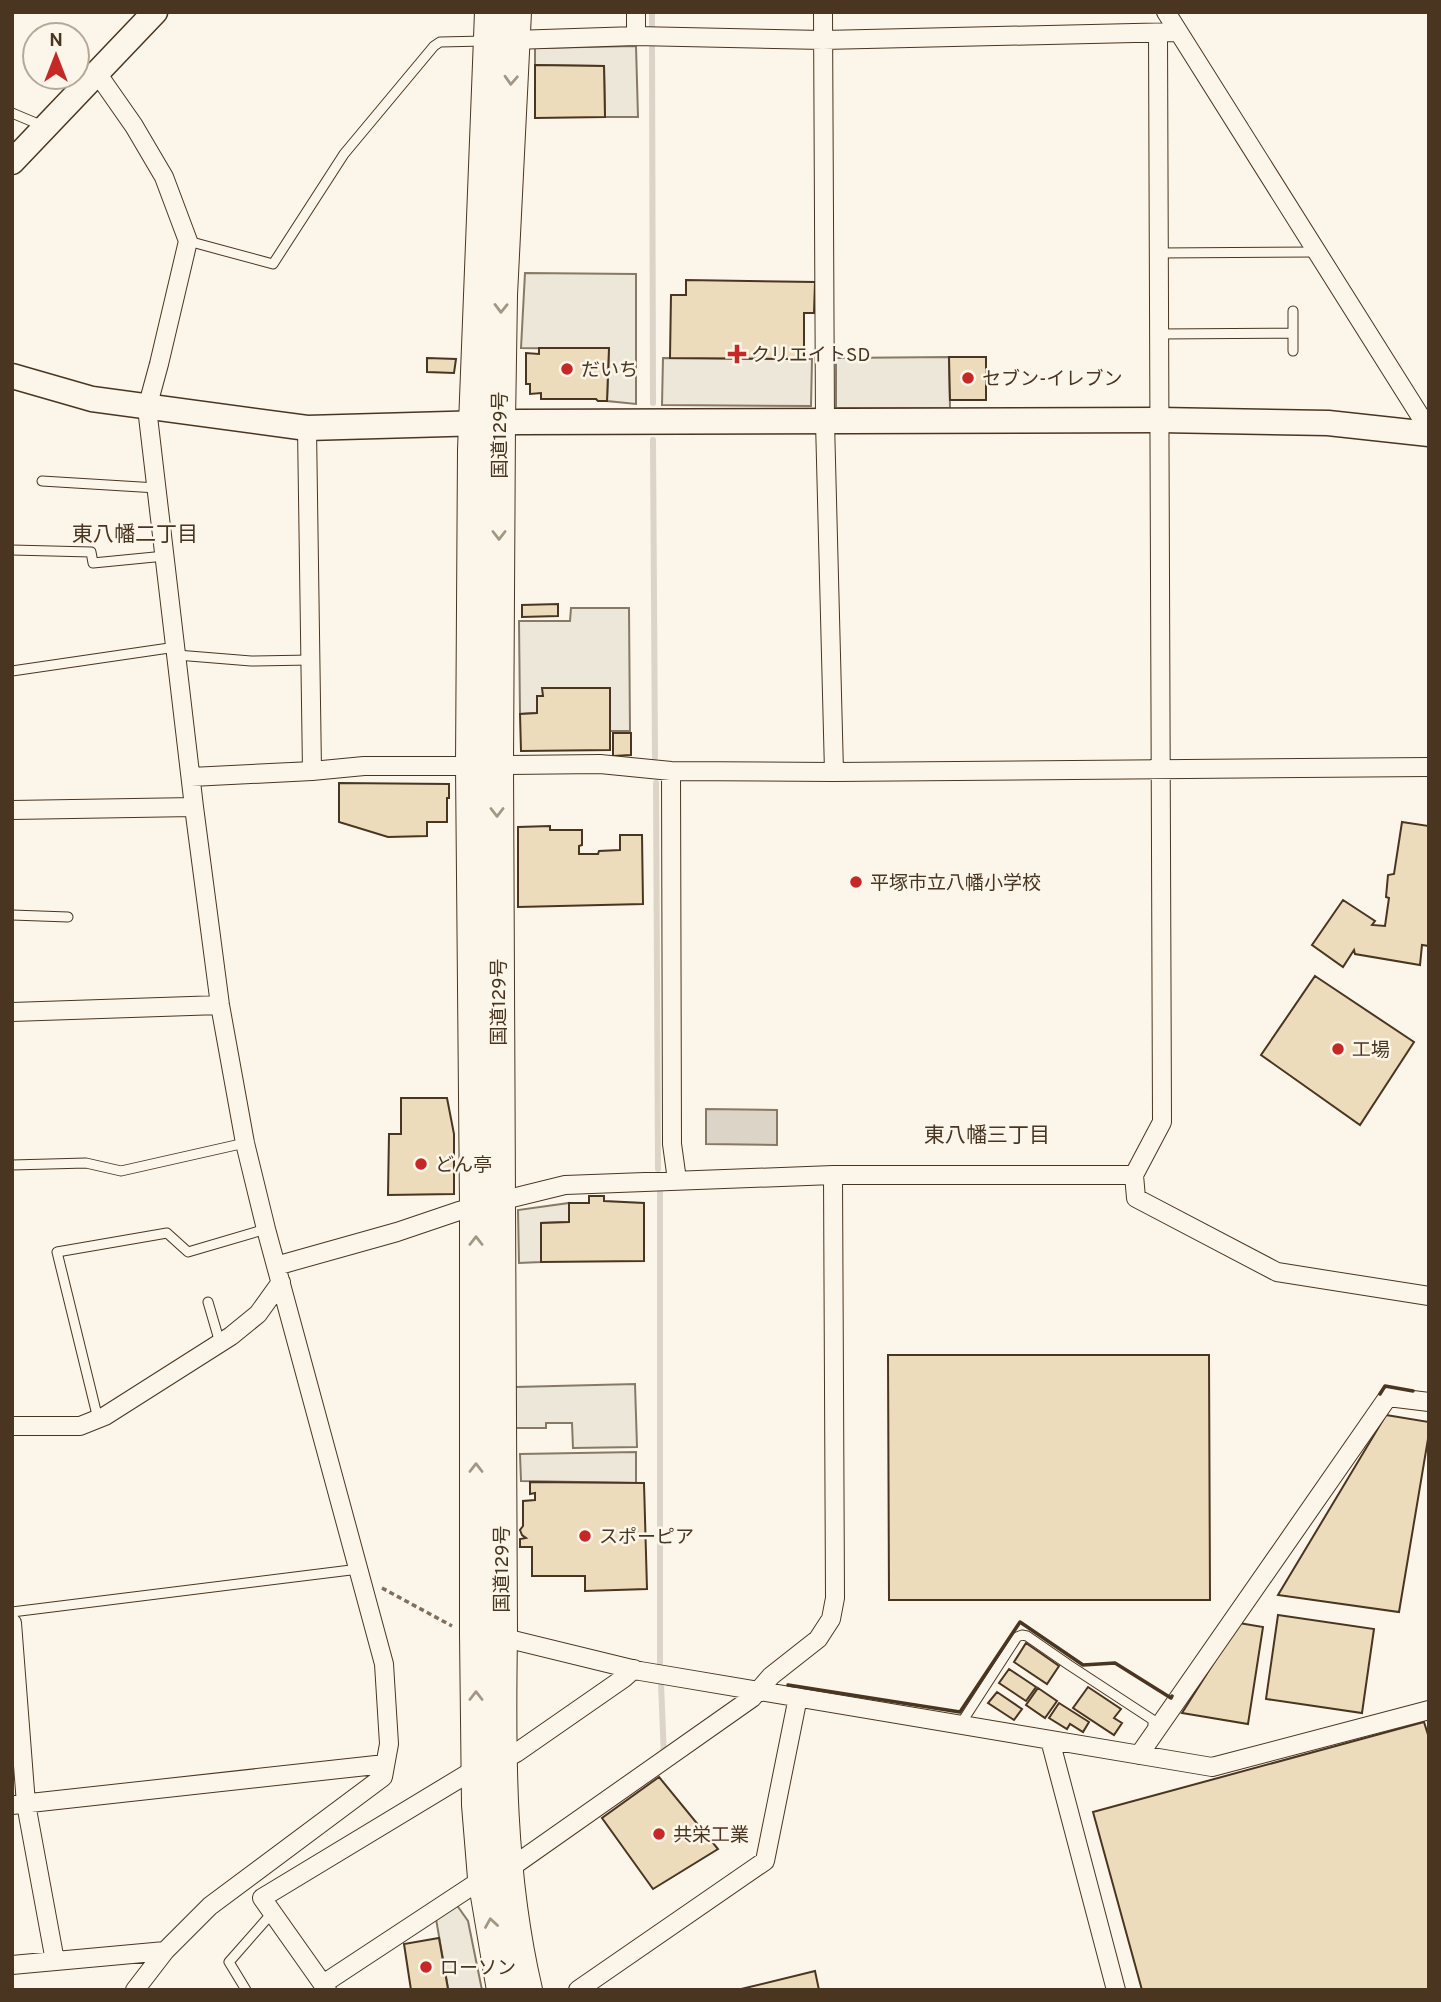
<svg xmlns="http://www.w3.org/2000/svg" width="1441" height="2002" viewBox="0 0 1441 2002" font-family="Overpass,'Noto Sans JP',sans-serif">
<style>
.parking{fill:#ede7d9;stroke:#887966;stroke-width:2}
.water{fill:#dcd4c6;stroke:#887966;stroke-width:2}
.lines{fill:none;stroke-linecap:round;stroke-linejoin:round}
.stream{stroke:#dcd4c6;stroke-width:6}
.building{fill:#ecdcbc;stroke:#4a3520;stroke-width:2}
.lane-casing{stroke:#4a3520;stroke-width:11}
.street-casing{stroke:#4a3520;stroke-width:20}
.secondary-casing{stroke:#4a3520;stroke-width:27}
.highway-casing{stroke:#4a3520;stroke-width:34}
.path{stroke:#7f6f5c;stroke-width:3.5;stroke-dasharray:5 3.5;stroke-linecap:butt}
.lane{stroke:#fbf6e9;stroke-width:9}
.street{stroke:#fbf6e9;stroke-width:18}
.secondary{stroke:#fbf6e9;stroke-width:24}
.highway{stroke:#fbf6e9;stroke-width:32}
.wall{stroke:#4a3520;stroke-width:3.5}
.oneway{stroke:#a29684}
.poi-dot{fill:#c62828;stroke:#fbf6e9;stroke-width:2.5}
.labels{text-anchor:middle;stroke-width:5;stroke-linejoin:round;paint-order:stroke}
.poi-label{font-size:19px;fill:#4a3520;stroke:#fbf6e9;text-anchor:start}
.street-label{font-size:19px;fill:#4a3520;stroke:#fbf6e9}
.neighbourhood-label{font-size:21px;fill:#4a3520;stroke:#fbf6e9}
</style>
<rect width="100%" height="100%" fill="#fbf6e9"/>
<path class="parking" d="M636 46 638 117H605L604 66 535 65V48Z
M525 273 636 274V404L607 401 609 349 521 348Z
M949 357 950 408H836V358Z
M663 358 812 359 811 406 662 405Z
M571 608H629L630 731H610L609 688H543V696H537V713L520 714 519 621H570Z
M569 1203V1222L541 1223V1262L519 1263 518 1210Z
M635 1384 637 1447 573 1448 572 1423H546V1428H516L515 1387Z
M636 1452V1483L521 1481 520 1454Z
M456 1904 468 1921 482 1990H444L448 1988 436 1919Z"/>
<path class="water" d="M706 1109 777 1110V1145L706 1144Z"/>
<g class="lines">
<path class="stream" d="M652 12V27
M652 47 653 403
M653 440 655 757
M656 783 658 1169
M660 1191V1663
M661 1683 664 1758"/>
</g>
<path class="building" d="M535 65 604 66 605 117 535 118Z
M686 280 815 282 814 313H804V359L670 358 671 295H686Z
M539 348H609L607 401H598L596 399H541V393L530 394V384H526V353L539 354Z
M949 357H986V400H950Z
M427 358 456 359 454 373 427 372Z
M558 604V616L522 617V605Z
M542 688H610V750L521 751 520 714 537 713V696H543Z
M613 733H631V755L613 756Z
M339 783 449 784V798H447V822H427V836L388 837 339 822Z
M1402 822 1429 826V946L1422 945 1420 965 1355 954 1354 950 1343 967 1312 945 1343 900 1375 921 1372 925 1385 926 1389 898 1386 897 1388 875 1394 874Z
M550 826V830H582V845L579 846V854H598L599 851 620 850V835H642L643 904 518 907V827Z
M1315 976 1414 1042 1360 1125 1261 1055Z
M401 1098H447L454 1134V1194L388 1195 389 1134H401Z
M589 1196H604V1201L644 1203V1261L541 1262V1223L569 1222V1203H589Z
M888 1355H1209L1210 1600H889Z
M1386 1415 1429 1422V1433L1399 1612 1278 1595Z
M530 1482 644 1483 647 1589 585 1591V1576H532V1547H520V1539L526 1538 522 1535 520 1530 523 1526V1501L535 1500V1493L530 1494Z
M1278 1615 1374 1629 1362 1713 1266 1699Z
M1239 1623 1263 1627 1248 1724 1182 1713Z
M1026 1643 1059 1666 1047 1684 1014 1662Z
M1009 1669 1036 1687 1026 1701 999 1683Z
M1088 1687 1121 1709 1114 1718 1122 1723 1114 1735 1073 1708Z
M1038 1688 1057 1701 1045 1718 1026 1705Z
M997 1692 1022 1709 1014 1720 988 1703Z
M1059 1703 1089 1722 1083 1732 1070 1724 1067 1729 1049 1718Z
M1424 1722 1429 1738V1990H1142L1093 1812Z
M659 1777 718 1849 653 1889 602 1818Z
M439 1938 448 1989 411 1990 404 1944Z
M815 1971 819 1990H737Z"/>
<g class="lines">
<defs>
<path id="lane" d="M12 113 43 126
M188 241 273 264 344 154 434 46 440 42 484 41
M1159 253 1316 252
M1293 311V351
M1159 334 1293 333
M42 481 157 488
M12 550 91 552 93 563 165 556
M177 655 251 661 311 660
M12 671 176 647
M12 915 68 917
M12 1165 86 1163 121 1171 245 1143
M208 1302 220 1343
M98 1419 57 1252 167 1233 188 1252 266 1229
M12 1612 359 1569
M960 1725 1017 1637 1022 1635 1027 1636 1069 1665 1153 1720V1731
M246 1990 229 1962 272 1913"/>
<path id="street" d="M823 12 825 422 834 772
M1166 12 1429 430
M636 36V12
M513 40 636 36 823 40 1177 32
M97 73 134 126 164 177 188 241 159 364 147 408 194 807 220 1005 245 1143 266 1229 384 1664 389 1744 383 1777 210 1906 165 1951 135 1990
M307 428 312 771
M497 765 600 764 671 771 834 772 1429 767
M671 771 672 1144 677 1180
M191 777 312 771 364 766H472
M12 810 194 807
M12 1012 220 1005
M1134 1175 1162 1122 1158 33
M276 1266 397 1232 459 1211 565 1185 833 1175H1134L1136 1198 1277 1272 1429 1296
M12 1426H80L105 1416 231 1336 258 1314 281 1282
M12 1623 26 1804 55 1961
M501 1637 640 1671 1212 1767 1429 1710
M1050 1740 1116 1990
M1139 1755 1388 1397 1429 1402
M500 1762 516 1753 624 1678 634 1669
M12 1805 385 1764
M506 1871 752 1698 771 1676 818 1639 831 1619 835 1598 833 1175
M12 1965 165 1951
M323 1984 484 1878
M327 1990 262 1898 477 1768
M578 1990 765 1861 798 1697"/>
<path id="secondary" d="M12 162 155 12
M12 376 92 399 307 428 520 422 1159 420 1328 423 1429 434"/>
<path id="highway" d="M491 12 474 450 472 766 476 1206V1635L478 1805 484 1878 503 1990
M515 12 501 295 499 422 497 765 501 1637C499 1756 499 1874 526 1990"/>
</defs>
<use href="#lane" class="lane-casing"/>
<use href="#street" class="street-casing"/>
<use href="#secondary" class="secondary-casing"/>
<use href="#highway" class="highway-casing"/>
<path class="path" d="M382 1588 452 1626"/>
<use href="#lane" class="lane"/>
<use href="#street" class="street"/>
<use href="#secondary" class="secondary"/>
<use href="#highway" class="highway"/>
<path class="wall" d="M1380 1394 1385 1386 1413 1391
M788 1685 960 1712 1020 1622 1083 1665 1115 1663 1171 1698 1172 1696"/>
</g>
<defs><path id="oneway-chevron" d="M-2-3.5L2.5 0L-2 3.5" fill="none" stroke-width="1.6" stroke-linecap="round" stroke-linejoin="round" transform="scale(1.75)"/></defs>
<g class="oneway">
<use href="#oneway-chevron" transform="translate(511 80) rotate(93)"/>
<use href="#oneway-chevron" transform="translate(501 308) rotate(91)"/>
<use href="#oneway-chevron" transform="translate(499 535) rotate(90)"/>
<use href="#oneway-chevron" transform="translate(497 812) rotate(90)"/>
<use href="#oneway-chevron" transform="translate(476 1241) rotate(-90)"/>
<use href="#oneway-chevron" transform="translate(476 1468) rotate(-90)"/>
<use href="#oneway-chevron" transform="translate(476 1696) rotate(-90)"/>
<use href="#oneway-chevron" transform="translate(491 1923) rotate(-99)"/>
</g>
<g class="poi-dot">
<path d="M733.5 343.5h7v7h7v7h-7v7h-7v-7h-7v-7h7z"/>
<circle cx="567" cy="369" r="7"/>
<circle cx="968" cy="378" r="7"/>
<circle cx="856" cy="882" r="7"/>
<circle cx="1338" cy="1049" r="7"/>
<circle cx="421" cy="1164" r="7"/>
<circle cx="585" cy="1536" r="7"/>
<circle cx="659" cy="1834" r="7"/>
<circle cx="426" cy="1967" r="7"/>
</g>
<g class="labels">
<g class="poi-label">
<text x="751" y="361">クリエイトSD</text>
<text x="581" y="376">だいち</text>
<text x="982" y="385">セブン-イレブン</text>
<text x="870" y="889">平塚市立八幡小学校</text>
<text x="1352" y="1056">工場</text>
<text x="435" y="1171">どん亭</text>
<text x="599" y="1543">スポーピア</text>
<text x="673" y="1841">共栄工業</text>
<text x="440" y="1974">ローソン</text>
</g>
<g class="street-label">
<text transform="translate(499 435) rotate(-90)" y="7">国道129号</text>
<text transform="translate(498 1002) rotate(-90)" y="7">国道129号</text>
<text transform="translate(501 1569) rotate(-90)" y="7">国道129号</text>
</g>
<g class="neighbourhood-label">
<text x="135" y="541">東八幡二丁目</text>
<text x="987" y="1142">東八幡三丁目</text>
</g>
</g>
<rect width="1441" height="2002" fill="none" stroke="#4a3520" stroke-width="28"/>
<g transform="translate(56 56)"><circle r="33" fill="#fbf6e9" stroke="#b4a999" stroke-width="2"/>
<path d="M0-5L12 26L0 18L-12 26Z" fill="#c62828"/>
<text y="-10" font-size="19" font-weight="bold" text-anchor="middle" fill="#4a3520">N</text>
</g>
</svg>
